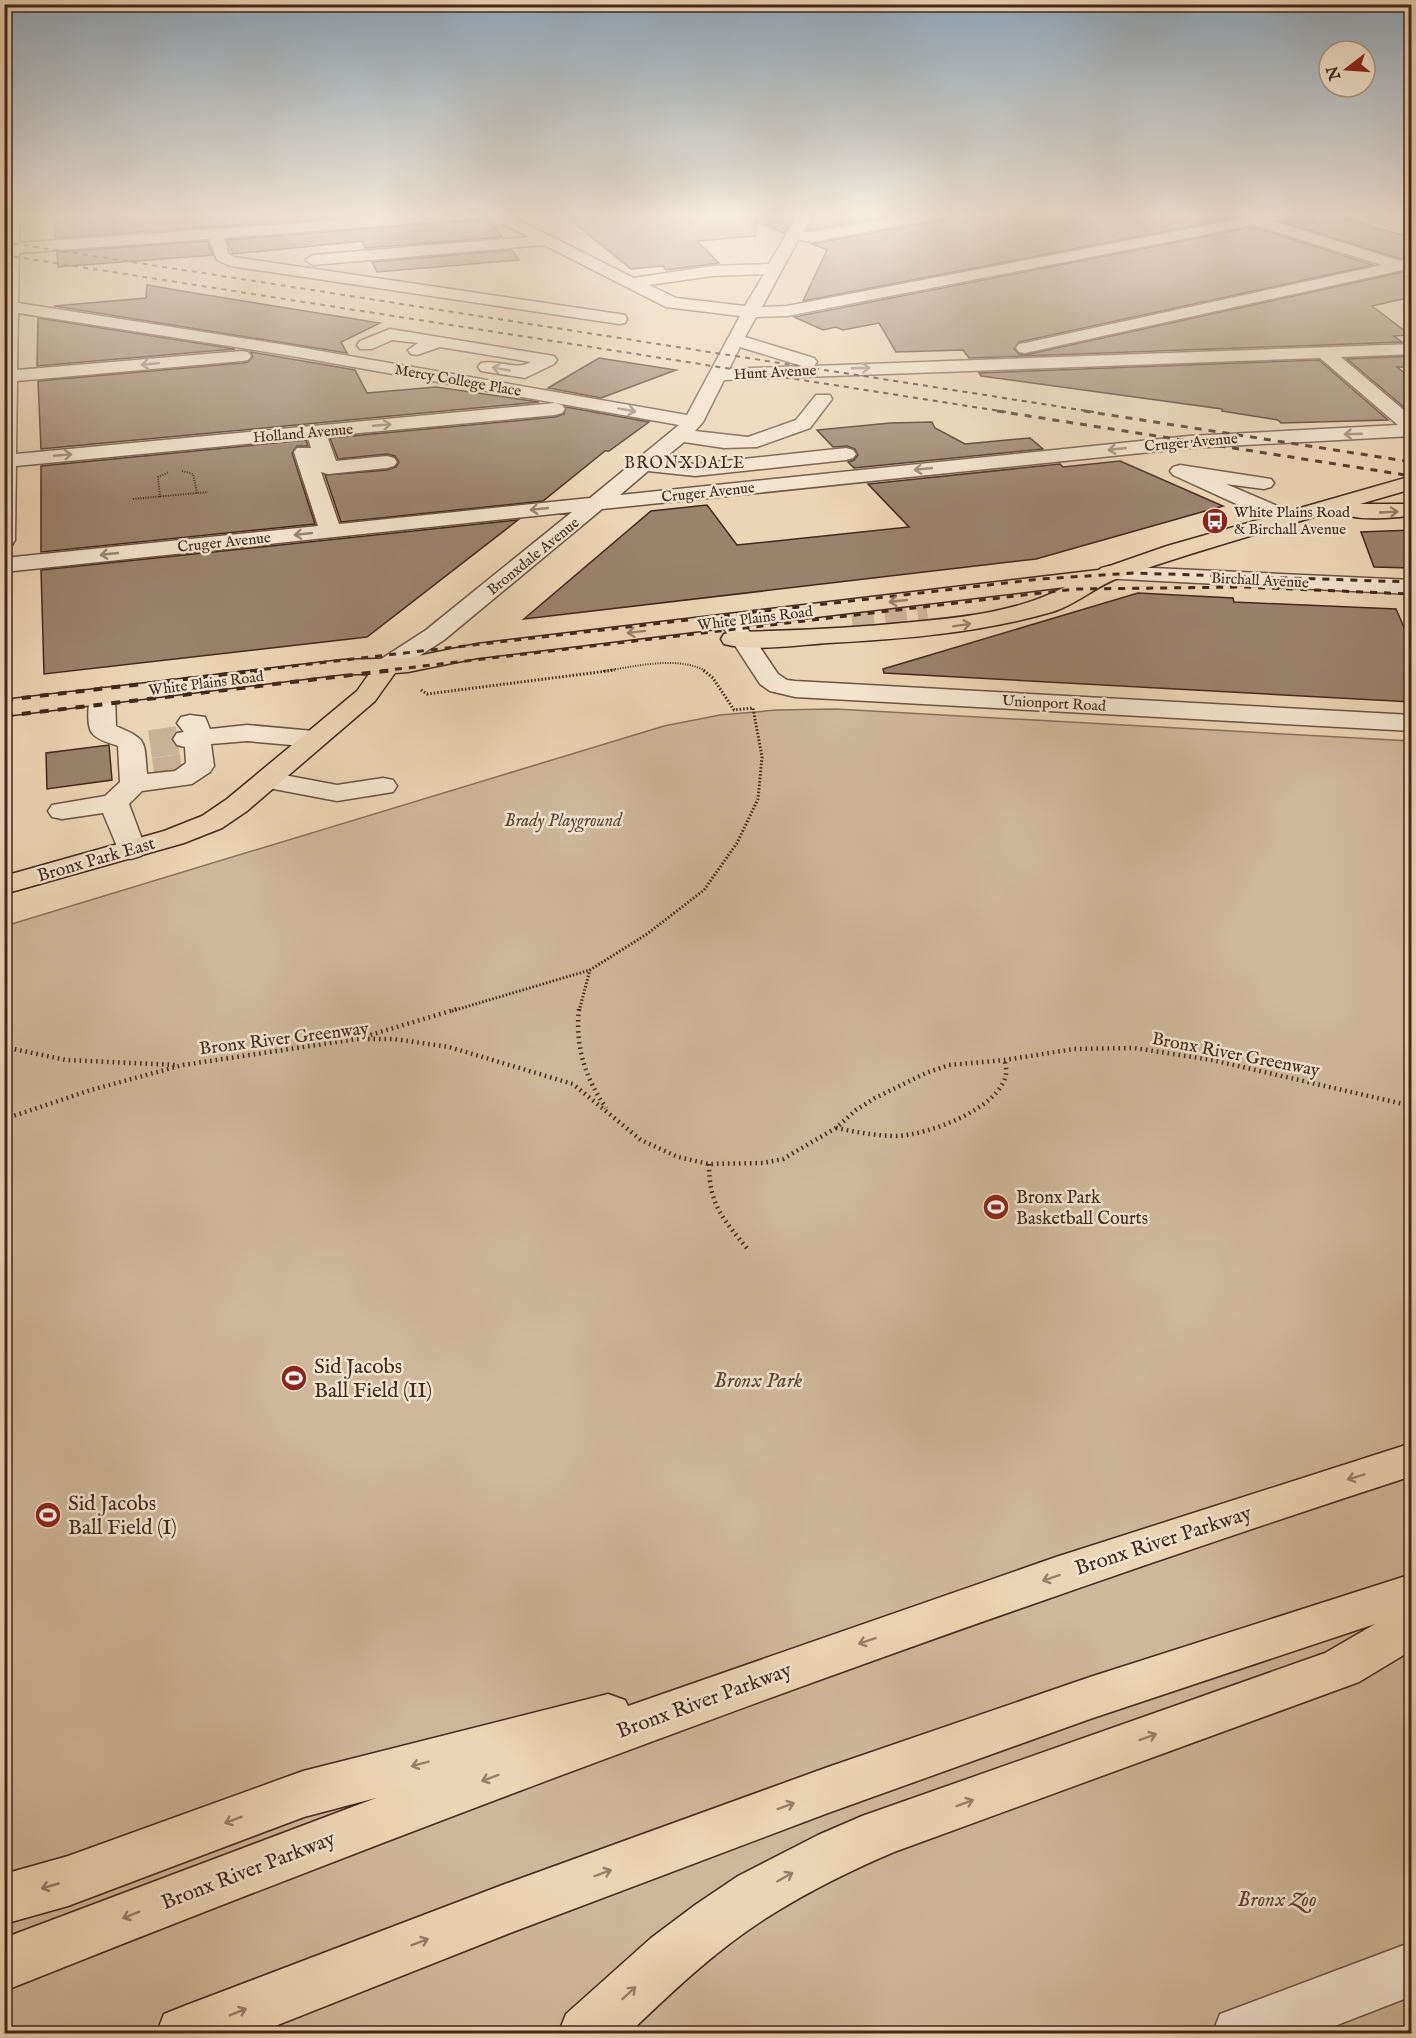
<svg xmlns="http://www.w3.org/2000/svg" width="1416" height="2038" viewBox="0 0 1416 2038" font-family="'IM FELL English',serif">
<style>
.green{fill:#cfb89a;stroke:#88705c;stroke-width:1.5}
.building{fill:#9a826c;stroke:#42281d;stroke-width:1.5}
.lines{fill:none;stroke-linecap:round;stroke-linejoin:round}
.minor-tunnel{stroke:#cab296;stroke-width:28;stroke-dasharray:28 14;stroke-linecap:butt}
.major-tunnel{stroke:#cab296;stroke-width:22;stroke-dasharray:22 11;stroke-linecap:butt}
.minor-casing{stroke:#6c5343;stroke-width:3}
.major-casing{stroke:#42281d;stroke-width:3}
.highway-casing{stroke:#42281d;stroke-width:3}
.path-far2{stroke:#42281d;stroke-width:2;stroke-dasharray:1 1.5;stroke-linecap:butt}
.path-far1{stroke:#42281d;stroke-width:3;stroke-dasharray:1.5 2;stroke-linecap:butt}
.path{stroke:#42281d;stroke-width:4.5;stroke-dasharray:1.5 4;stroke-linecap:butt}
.minor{fill:#f3e4ce;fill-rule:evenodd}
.major{fill:#ecd5b4;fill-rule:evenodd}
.highway{fill:#ecd5b4;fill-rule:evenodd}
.rail-far2{stroke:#42281d;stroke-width:2;stroke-dasharray:5 5;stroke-linecap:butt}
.rail-far1{stroke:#42281d;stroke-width:3;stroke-dasharray:7 7;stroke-linecap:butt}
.rail{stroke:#42281d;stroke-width:4;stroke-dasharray:9 9;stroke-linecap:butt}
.oneway{stroke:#9a8676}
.oneway2{stroke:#977e68}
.labels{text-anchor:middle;stroke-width:5;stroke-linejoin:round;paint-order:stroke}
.far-street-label{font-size:15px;fill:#42281d;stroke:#f3e4ce}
.far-poi-label{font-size:15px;fill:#42281d;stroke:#f3e4ce;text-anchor:start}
.far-neighbourhood-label{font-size:16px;letter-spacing:1.5px;fill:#42281d;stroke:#f3e4ce}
.park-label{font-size:18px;font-style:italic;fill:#5e4536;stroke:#f3e4ce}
.street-label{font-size:18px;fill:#42281d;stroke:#f3e4ce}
.poi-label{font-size:18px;fill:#42281d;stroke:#f3e4ce;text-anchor:start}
.near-poi-label{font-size:21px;fill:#42281d;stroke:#f3e4ce;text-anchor:start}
.near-park-label{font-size:21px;font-style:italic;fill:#5e4536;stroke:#f3e4ce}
.near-street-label{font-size:21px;fill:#42281d;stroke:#f3e4ce}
</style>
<rect width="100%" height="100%" fill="#ecd5b4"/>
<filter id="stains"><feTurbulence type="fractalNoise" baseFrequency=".00333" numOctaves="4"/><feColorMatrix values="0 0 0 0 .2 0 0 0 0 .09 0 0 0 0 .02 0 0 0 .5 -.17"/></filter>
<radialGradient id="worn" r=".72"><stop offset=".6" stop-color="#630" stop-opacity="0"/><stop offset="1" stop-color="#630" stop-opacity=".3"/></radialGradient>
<path class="green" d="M836 709 1411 741V2033L5 2034V926L664 726 720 715 777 710Z"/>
<path class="building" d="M68 214H394L55 238 54 215Z
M563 214H795L784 233 755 221 756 236 697 241 719 263 666 270 663 266 631 269Z
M814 214H904L807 230Z
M951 214H1254L803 301 827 250 812 244 942 220Z
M1298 214H1331L1412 238V256L1401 259 1282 222 1294 219Z
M489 219 502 237 365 248 362 241 233 254 227 240Z
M1254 227 1373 265 1019 342 1014 349 1019 354 1025 355 1412 270V297L1372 306 1410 335 1394 336 1402 342 969 358 963 350 896 352 879 323 843 330 836 327 823 330 794 317Z
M207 241 213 255 58 267 57 252Z
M512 250 519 260 377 272 372 262Z
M147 285 194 293 380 323 341 342 347 353 54 306 146 298Z
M38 318 235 349 37 366Z
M251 352 355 370 367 393 436 387 539 402 41 449 38 381 242 363 248 362 253 357Z
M1412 356V367H1397L1412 379V414L1347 359Z
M599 358 676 370 601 398 548 388Z
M1319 360 1388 420 1281 423 1278 420 1222 411V409L981 376 979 373Z
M566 407 649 422 609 451H605L543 501 341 522 325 475 387 470 396 467 399 462 395 456 387 454 338 459 330 438 555 417 564 414Z
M932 422 935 428 965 444 1030 438 1043 449 854 468 848 462 854 460 858 455 855 449 847 446 833 447 817 430 890 423Z
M306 440 308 446H297L292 453 315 524 41 552V466Z
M1120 461 1223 506 1036 559 524 619 651 511 707 505 737 545 909 527 868 484 1060 464 1063 467Z
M518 520 367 637 44 674 41 570Z
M1412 530V568L1374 567 1361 532Z
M1138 593 1233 598 1234 602 1396 609 1412 646V702L884 673 883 669Z
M109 745 112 780 47 789 46 753Z"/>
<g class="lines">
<path class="minor-tunnel" d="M150 744 186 739
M154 772 190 767"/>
<path class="major-tunnel" d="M852 620 927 611"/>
<defs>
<path id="minor" d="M5 214H19V243L425 214H506L634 278 712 266 769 264 798 214H812L803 232H812L917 214H949L942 218 812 242 798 240 762 307 787 306 1266 214H1296L1294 217 1273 221 1401 261 1412 258V268L1025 353 1019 352 1016 348 1019 344 1025 343 1382 265 1254 225 787 316 756 317 745 337 814 358 817 362 814 366 1412 344V354L1341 357 1412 417V436L1189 448 602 509 444 640 396 671 387 673 378 671 375 666 378 661 426 630 572 512 4 572V558L318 526 294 452 297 448H311L308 438 16 466 15 540 12 545 4 546ZM490 217 529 237 313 255 305 260 313 265 544 245 666 307 740 316 687 415 292 346 18 303 19 253 209 239 217 260 230 266 619 324 625 323 627 319 625 315 619 314 234 257 229 254 224 238ZM764 274 745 306 676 298 649 285 712 276ZM18 313 292 356 679 425 590 498 339 524 321 472 328 474 387 468 394 466 397 462 394 458 387 456 336 461 327 436 555 415 562 413 565 409 562 405 555 403 16 454 17 381 242 361 248 360 251 356 248 352 242 351 17 370ZM740 347 802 366H804L729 369ZM1320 358 1398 425 1189 436 620 495 648 471 695 476 846 460 853 458 856 454 853 450 846 448 695 464 661 461 684 442 724 448 757 447 810 428 832 399 830 395H816L796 420 748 437 695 431 703 422 724 380Z
M390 329 548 355 554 356 557 360 554 364 525 378 481 371 478 367 481 363C498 359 515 371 531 362L440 347 417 355 411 354 408 350 418 343 392 340 372 349H360L357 345 360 341Z
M1180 465 1271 479 1274 483 1271 487 1264 489 1226 484 1294 513 1297 518 1294 523 1286 524 1278 523 1173 475 1170 471 1173 467Z
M1109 566 1412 580V594L1101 578 1098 573 1101 568Z
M731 614 739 616 778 674 787 680 795 681 1412 715V731L795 697 770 691 760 684 719 621 723 616Z
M102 688 111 691 115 696 116 726C148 740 144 740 147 774L175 771 186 763 185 747 177 745 173 739 177 733 184 732 177 723 181 717 190 715 205 717 210 729 247 725 314 731 323 733 327 739 323 745 314 747 247 741 211 744 214 766 210 772 192 784 142 791 129 804 146 850 141 856 131 859 121 856 103 813 62 819 52 817 48 811 52 805 105 796 120 782 118 746C110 743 97 740 92 733 86 725 88 698 93 691Z
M268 772 337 785 383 778 393 780 397 786 393 792 337 801 258 786 254 780 258 774Z
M1412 1942V1996L1314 2034H1212L1220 2014Z"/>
<path id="major" d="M1412 476V489L1360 504H1412V516C1394 517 1350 523 1337 510 1265 532 1192 552 1121 577 1097 585 1076 605 1052 612 979 633 904 639 828 643 797 645 754 652 724 644L721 639 724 634 733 632C793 631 853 628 913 622 965 617 1017 612 1065 587L477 658 408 672 395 673 375 701 247 811 222 828 184 843 4 894V876L164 831 202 816 227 799 357 691 369 674H343L4 716V700L343 660 408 658 477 644 1098 570 1167 546Z"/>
<path id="highway" d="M1412 1443V1476C936 1631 469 1806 4 1991V1938L376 1798 304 1817 68 1906 4 1924V1874L68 1856 303 1771 608 1694 625 1700 628 1706 1056 1557Z
M1412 1574V1650L1359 1682 894 1852C854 1869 813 1889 776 1912 721 1945 674 1990 628 2034H558L566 2014 651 1938 695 1905 738 1876 818 1835 862 1816 1325 1653 1375 1624 1090 1719 828 1813 505 1935 255 2034H156L164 2014 184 2006 505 1884 828 1767 1090 1677Z"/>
</defs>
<use href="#minor" class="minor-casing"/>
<use href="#major" class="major-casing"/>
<use href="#highway" class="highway-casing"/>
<path class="path-far2" d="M182 471 193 474 197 493
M160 497 158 477 169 472
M133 499 208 492
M603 671C635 667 676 655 706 671"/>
<path class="path-far1" d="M421 690 427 694 615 670
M452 1011 590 970 647 934 704 890 737 843 758 799 762 757 753 708 734 710 713 678 703 670
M579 1011 590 970"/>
<path class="path" d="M579 1009C575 1047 585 1077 606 1108
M360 1038 457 1009
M4 1047 66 1060 176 1065
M4 1119 91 1090 183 1065 357 1039H394L449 1047 573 1084 641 1140 678 1157 709 1164 763 1163 783 1159 836 1128 856 1110 875 1098 926 1073 949 1065 1005 1060 1074 1049 1134 1048 1212 1060 1412 1106
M836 1128C856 1132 876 1136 897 1136 927 1135 1000 1109 1006 1074 1007 1070 1005 1064 1005 1060
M709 1164C709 1207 724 1219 749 1251"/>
<use href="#minor" class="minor"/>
<use href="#major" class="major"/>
<use href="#highway" class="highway"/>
<path class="rail-far2" d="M4 242 1094 412
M4 255 1006 412"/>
<path class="rail-far1" d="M997 411 1412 476
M1084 411 1412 462
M250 671 1040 579 1134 573 1412 582
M381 671 1075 589 1243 587 1412 594"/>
<path class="rail" d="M4 700 263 670
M4 716 394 670"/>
</g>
<defs><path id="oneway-shaft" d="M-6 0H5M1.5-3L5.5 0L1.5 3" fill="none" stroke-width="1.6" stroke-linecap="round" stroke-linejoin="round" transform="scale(1.5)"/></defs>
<g class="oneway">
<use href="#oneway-shaft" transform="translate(150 364) rotate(175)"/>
<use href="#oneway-shaft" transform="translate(861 368) rotate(-2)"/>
<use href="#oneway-shaft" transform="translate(501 369) rotate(-170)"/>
<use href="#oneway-shaft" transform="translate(627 410) rotate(10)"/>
<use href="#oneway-shaft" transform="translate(382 425) rotate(-5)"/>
<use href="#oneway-shaft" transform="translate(1353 434) rotate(178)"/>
<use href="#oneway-shaft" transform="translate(1117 449) rotate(174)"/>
<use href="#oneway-shaft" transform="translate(63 455) rotate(-5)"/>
<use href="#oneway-shaft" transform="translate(923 469) rotate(174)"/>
<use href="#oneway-shaft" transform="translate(539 509) rotate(174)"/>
<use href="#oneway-shaft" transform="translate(303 534) rotate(174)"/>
<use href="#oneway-shaft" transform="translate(109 554) rotate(174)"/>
</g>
<g class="oneway2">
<use href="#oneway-shaft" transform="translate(1389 512) rotate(-3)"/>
<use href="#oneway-shaft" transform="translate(898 601) rotate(174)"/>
<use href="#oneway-shaft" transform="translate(962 625) rotate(-9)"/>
<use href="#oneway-shaft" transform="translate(636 632) rotate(173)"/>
<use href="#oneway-shaft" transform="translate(1356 1477) rotate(163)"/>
<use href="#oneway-shaft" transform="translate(1051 1578) rotate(161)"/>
<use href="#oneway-shaft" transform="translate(867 1641) rotate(161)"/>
<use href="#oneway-shaft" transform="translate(1148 1737) rotate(-20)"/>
<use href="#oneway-shaft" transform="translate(420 1764) rotate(165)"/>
<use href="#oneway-shaft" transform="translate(490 1778) rotate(160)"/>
<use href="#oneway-shaft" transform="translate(965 1803) rotate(-20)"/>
<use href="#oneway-shaft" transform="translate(786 1806) rotate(-20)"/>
<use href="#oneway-shaft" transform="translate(233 1820) rotate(159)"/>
<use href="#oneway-shaft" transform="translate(603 1873) rotate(-20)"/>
<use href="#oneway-shaft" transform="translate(785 1877) rotate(-30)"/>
<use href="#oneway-shaft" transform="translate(50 1886) rotate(164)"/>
<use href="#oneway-shaft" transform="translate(131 1915) rotate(158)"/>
<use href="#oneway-shaft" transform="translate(420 1942) rotate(-21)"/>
<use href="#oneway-shaft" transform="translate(629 1993) rotate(-42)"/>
<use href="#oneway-shaft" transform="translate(238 2012) rotate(-22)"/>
</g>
<linearGradient id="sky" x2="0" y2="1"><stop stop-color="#92aabf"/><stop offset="0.43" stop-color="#f6ecdd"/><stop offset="1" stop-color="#f6ecdd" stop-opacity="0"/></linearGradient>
<rect width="1416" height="499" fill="url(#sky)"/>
<defs>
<symbol id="bus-disc" viewBox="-11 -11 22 22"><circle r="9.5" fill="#8f2418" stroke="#f3e4ce"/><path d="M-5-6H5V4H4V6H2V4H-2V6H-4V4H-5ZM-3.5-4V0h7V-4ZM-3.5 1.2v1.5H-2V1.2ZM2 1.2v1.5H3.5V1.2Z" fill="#fff"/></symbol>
<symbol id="stadium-disc" viewBox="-11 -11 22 22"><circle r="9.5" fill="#8f2418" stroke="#f3e4ce"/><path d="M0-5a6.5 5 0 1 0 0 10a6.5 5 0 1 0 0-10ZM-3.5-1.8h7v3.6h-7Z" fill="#fff"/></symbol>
</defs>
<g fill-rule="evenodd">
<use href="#bus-disc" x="1200" y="506" width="30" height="30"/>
<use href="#stadium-disc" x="981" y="1192" width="30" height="30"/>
<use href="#stadium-disc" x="279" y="1363" width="30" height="30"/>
<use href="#stadium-disc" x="33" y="1500" width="30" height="30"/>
</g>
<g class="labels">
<g class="far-street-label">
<text transform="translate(775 372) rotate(-3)" y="5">Hunt Avenue</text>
<text transform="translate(458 380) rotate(10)" y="5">Mercy College Place</text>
<text transform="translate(303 433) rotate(-5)" y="5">Holland Avenue</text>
<text transform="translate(1191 442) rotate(-5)" y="5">Cruger Avenue</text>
<text transform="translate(708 492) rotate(-6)" y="5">Cruger Avenue</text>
<text transform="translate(224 542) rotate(-6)" y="5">Cruger Avenue</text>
<text transform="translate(533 556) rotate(-39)" y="5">Bronxdale Avenue</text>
<text transform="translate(1260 580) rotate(3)" y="5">Birchall Avenue</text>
<text transform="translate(755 618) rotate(-7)" y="5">White Plains Road</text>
<text transform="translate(206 683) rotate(-7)" y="5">White Plains Road</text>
<text transform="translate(1054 703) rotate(3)" y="5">Unionport Road</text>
</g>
<g class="far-poi-label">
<text x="1234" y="517">White Plains Road<tspan x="1234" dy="17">&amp; Birchall Avenue</tspan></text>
</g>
<g class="far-neighbourhood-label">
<text x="685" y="468">BRONXDALE</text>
</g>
<g class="park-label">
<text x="563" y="826">Brady Playground</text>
</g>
<g class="street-label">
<text transform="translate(96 859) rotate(-16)" y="6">Bronx Park East</text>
<text transform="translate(284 1038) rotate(-7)" y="6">Bronx River Greenway</text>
<text transform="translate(1236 1054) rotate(11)" y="6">Bronx River Greenway</text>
</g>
<g class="poi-label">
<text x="1016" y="1203">Bronx Park<tspan x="1016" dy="21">Basketball Courts</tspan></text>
</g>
<g class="near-poi-label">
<text x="314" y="1373">Sid Jacobs<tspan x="314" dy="24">Ball Field (II)</tspan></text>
<text x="68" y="1510">Sid Jacobs<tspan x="68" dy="24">Ball Field (I)</tspan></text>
</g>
<g class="near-park-label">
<text x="758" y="1387">Bronx Park</text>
<text x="1277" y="1906">Bronx Zoo</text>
</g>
<g class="near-street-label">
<text transform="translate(1163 1540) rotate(-18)" y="7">Bronx River Parkway</text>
<text transform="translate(704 1700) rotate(-20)" y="7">Bronx River Parkway</text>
<text transform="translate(248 1870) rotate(-21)" y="7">Bronx River Parkway</text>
</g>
</g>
<rect width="1416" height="2038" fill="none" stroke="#ecd5b4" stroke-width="24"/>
<rect x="6" y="6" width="1404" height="2026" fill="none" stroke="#42281d" stroke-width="3"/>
<rect x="12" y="12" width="1392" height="2014" fill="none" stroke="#42281d" stroke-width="1.5"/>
<g transform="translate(1347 69) rotate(253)"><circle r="28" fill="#f3e4ce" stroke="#ac9987" stroke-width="1.5"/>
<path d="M0-4.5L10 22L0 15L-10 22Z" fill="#8f2418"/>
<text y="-9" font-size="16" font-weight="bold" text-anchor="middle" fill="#42281d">N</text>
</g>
<rect width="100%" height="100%" filter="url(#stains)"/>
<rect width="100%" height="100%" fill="url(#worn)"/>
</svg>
